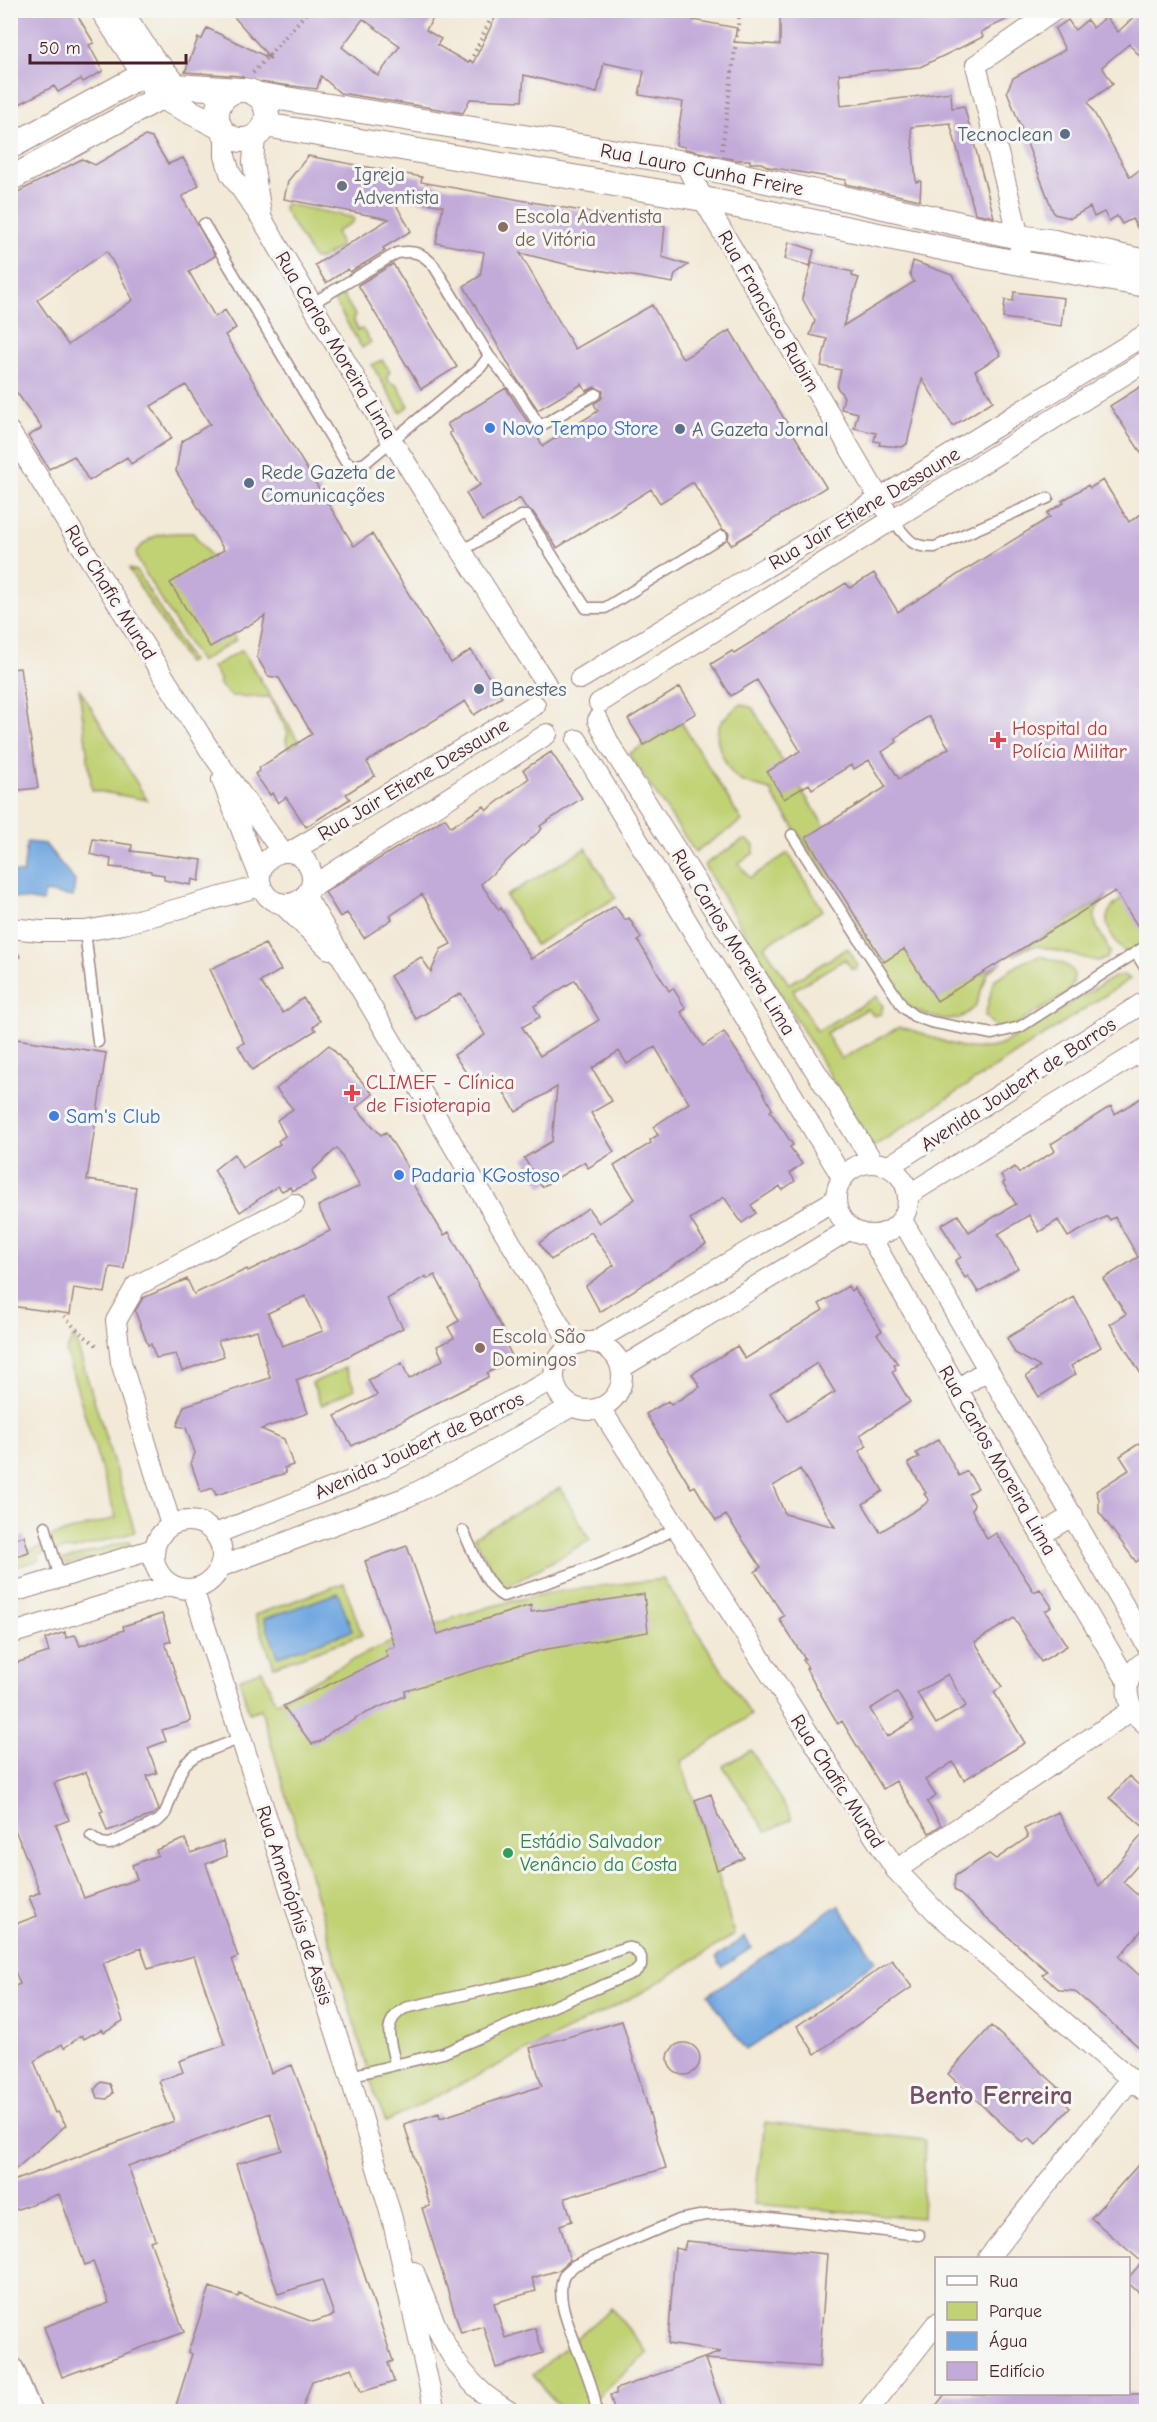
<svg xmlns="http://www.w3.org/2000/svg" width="1157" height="2422" viewBox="0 0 1157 2422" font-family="'Comic Neue',sans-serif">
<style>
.green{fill:#c1d274;stroke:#867850;stroke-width:1.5}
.water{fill:#73a9e1;stroke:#5e6486;stroke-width:1.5}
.building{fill:#c2abd9;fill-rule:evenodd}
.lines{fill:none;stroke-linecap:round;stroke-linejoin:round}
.service-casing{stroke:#9e8480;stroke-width:13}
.minor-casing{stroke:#9e8480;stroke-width:22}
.tertiary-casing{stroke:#9e8480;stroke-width:26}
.secondary-casing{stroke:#9e8480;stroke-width:31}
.path{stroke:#9e8480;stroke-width:4;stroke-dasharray:1.5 4.5;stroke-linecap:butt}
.service{stroke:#fff;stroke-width:10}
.minor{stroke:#fff;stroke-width:20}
.tertiary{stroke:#fff;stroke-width:24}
.secondary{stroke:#fff;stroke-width:28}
.service-dot{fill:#5c6f8a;stroke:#f6f6f2;stroke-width:2}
.worship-dot{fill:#6b7280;stroke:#f6f6f2;stroke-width:2}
.education-dot{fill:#8d6e63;stroke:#f6f6f2;stroke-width:2}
.shop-dot{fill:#3f7fe0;stroke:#f6f6f2;stroke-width:2}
.health-dot{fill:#e0444e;stroke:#f6f6f2;stroke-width:2}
.leisure-dot{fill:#2e9e5b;stroke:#f6f6f2;stroke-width:2}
.labels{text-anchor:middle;stroke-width:6;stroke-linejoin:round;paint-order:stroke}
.service-label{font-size:20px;fill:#4e5e75;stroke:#f6f6f2;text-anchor:start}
.street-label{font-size:20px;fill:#4a1f2b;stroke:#f6f6f2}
.worship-label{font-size:20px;fill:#5b616d;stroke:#f6f6f2;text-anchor:start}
.education-label{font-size:20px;fill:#785e54;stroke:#f6f6f2;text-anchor:start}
.shop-label{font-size:20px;fill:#366cbe;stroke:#f6f6f2;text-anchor:start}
.health-label{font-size:20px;fill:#be3a42;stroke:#f6f6f2;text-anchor:start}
.leisure-label{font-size:20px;fill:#27864d;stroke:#f6f6f2;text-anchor:start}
.district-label{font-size:26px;font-weight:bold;fill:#745068;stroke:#f6f6f2}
</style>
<rect width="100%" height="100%" fill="#f6f6f2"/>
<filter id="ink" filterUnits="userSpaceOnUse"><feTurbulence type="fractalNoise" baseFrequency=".0167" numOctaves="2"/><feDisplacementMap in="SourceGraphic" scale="12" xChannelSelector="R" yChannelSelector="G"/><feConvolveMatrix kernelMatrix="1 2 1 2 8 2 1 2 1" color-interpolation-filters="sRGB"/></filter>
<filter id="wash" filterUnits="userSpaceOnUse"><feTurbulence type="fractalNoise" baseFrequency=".008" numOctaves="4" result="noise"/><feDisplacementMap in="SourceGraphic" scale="24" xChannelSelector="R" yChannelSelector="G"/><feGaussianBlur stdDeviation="1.35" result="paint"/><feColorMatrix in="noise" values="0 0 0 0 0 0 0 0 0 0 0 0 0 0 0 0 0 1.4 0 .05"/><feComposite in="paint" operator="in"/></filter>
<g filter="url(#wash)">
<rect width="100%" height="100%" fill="#f2e9d6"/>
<path class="green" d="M287 204 351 217 354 219 353 222 336 232 340 243 339 248 320 259H314L284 210V205Z
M343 295 355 315 353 319 358 330 362 329 371 342 362 348 334 301Z
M382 360 390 371 387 376 389 382 397 385 409 406 400 412 372 365Z
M193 533 223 573 228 625 236 640 200 662 154 588 137 558 136 552C154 530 167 533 193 533Z
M129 569 137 571 191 661 187 663Z
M242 650 299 742 288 749 286 740 288 733 270 697 231 696 218 683 221 681 212 667Z
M79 688 147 800 92 790Z
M741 704 753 708 783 762 937 999 1002 962 988 973 975 1007 959 1019H940L916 1011 908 1006 895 990 803 841 773 796 772 791C764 788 747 784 741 781 732 776 728 767 724 759 710 730 718 722 741 704Z
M681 722 742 821 695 852 629 754Z
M747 840 754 845V853L738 863 750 878 788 853 823 910 764 946 789 984 848 948 858 965 857 968 852 969 845 959 793 990 817 1031 877 996 883 1006 881 1014 874 1016 867 1009 826 1033 841 1059 899 1027C936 1034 958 1056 999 1046L1112 978 1123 975 1130 979 873 1147 704 865 741 841Z
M586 848 616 898 535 945 506 896Z
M1146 884V945L1127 953C1120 950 1116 942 1112 935 1094 908 1127 896 1146 884Z
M1108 896C1082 919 1100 928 1110 952L1106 959 1097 961 1038 946 1029 947 1014 955 1013 954Z
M1040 956C1059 962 1087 965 1067 994L1010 1028 997 1029 985 1016 994 980 1023 962Z
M74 1335 135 1532 72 1550 66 1549 38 1555 40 1560 11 1568V1555L49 1545 52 1536 116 1518 66 1352Z
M345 1368 355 1389 322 1405 312 1383Z
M560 1488 590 1540 503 1589 474 1537Z
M129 1541 133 1551 61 1565 60 1561Z
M663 1579 751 1715 681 1762 717 1870 734 1935 641 1993 386 2122 375 2094 261 1709 249 1713 239 1679 262 1670 276 1703C358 1651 450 1612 545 1594 584 1586 624 1584 663 1579Z
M344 1583 362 1635 274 1666 255 1615Z
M751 1750 792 1819 766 1832 723 1766Z
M765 2122 925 2140 922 2218 754 2204Z
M611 2308 648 2353 580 2411H562L533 2375Z"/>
<path class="water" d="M27 842 45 844 75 881 73 897 45 892 43 902 11 897V872L23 873Z
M338 1593 352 1631 278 1656 264 1619Z
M838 1905 876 1961 746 2050 708 1995Z
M745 1937 751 1948 722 1967 716 1957Z"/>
<g id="blocks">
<path class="building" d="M10 10H74L94 43 89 45 103 71 83 82 81 79 58 92 54 86 10 109Z
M228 10H438L426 30 441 39 437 45 468 63 470 60 473 63 499 10H695L693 20 737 28 734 42 780 45V10H1026L981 32 983 37 920 67 839 74 841 106 951 92 952 108 964 106 994 217 975 213 950 123 911 127 916 182 921 181 920 200 845 184 846 180 769 167 761 163H750V160H736L685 149V147L676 145 683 102 639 95 644 71 604 63 597 93 524 75 522 101 470 99 463 113 340 93 321 76 317 89 250 81 241 76 185 72 198 38 202 39 207 28 271 59ZM363 19 400 46 378 76 342 47Z
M1141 10H1146V63L1129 44 1102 67 1113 84 1088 102 1130 177 1146 165V242L1132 219 1122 224 1117 216 1109 221 1104 212 1094 217 1090 207 1071 218 1054 214 1007 91 1013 78 1065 50 1055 29 1068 20 1075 30 1087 20 1093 28 1106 17 1118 32Z
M145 136 152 138 168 164 183 158 199 185 182 197 215 256 189 272 215 317 225 310 236 328 225 335 354 546 372 534 451 663 471 650 502 697 474 715 465 701 367 762 375 776 346 794 350 799 306 827 286 797 278 803 272 793 270 795 255 774 260 770 259 768 312 734 279 678 268 676 257 657 265 616 210 647 170 583 224 550 176 471 181 442 210 424 186 385 151 406 172 438 131 464 127 457 89 481 74 456 49 469 28 436 42 428 10 383V196L82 159 95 165ZM107 251 133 300 68 345 37 300Z
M308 156 422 177 421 182 665 226 662 257 688 265 675 274 673 283 569 265 520 253 575 349 652 305 683 359 730 330 826 487 731 545 728 540 729 533 722 529 693 482 660 503 651 489 557 548 533 512 526 508 520 498 482 521 466 493 480 485 449 433 452 432 447 424 506 388 543 446 598 411 594 404 602 398 603 391 595 387 586 391 582 384 538 410 517 379 464 286 480 276 484 252 436 243 443 206 391 196 411 231 383 248 385 251 350 272 348 269 326 283 315 265 389 219 284 199 288 181Z
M789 242 814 250 810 266 785 259Z
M913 261 952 275 1001 355 975 371 993 401 953 426 922 379 907 444 902 447 879 445 880 442 874 441 876 433 854 428 858 413 841 409 844 397 837 387 841 370 821 366 827 339 810 335 815 321 802 298 812 263 853 272 852 276 859 278 843 326 914 282 910 274Z
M393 264 457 367 421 389 358 285Z
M1014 292 1064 298 1061 326 1003 318 1005 300 1013 301Z
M1146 383V460L1110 406Z
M1103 480 1129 522 1146 511V939L1115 891 937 1001 904 949 884 962 806 837 886 787 869 760 854 769 851 765 812 789 809 784 784 799 767 772 800 751 798 747 757 680 731 696 711 664 732 651 734 653 846 583 850 588 874 573 898 612 1050 517 1047 513 1064 503 1062 501 1088 485 1090 488ZM929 716 949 748 899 779 882 752 897 742 895 738Z
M20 668 38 788 10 791V669Z
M680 687 696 713 644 745 628 719Z
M551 752 582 798 540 826 542 829 481 884 499 910 501 908 531 959 615 906 625 920 629 918 641 938 638 941 669 991 673 988 686 1009 681 1012 703 1046 724 1032 761 1088 772 1109 770 1111 793 1145 790 1147 802 1164 790 1173 795 1181 782 1190 780 1186 751 1205 756 1213 742 1223 724 1197 690 1219 706 1244 600 1312 586 1286 614 1265 591 1232 551 1260 539 1243 588 1208 599 1223 635 1199 614 1166 651 1143 650 1140 658 1135 653 1127 689 1103 655 1047 627 1064 619 1051 592 1068 612 1101 591 1113 614 1152 588 1168 584 1162 542 1187 524 1158 552 1141 557 1087 516 1112 496 1079 478 1090 454 1055 485 1035 461 993 416 1019 390 976 421 957 431 972 441 949 451 944 422 894 390 916 392 919 364 938 347 913 340 917 325 892 445 818 451 827 484 806 487 810 529 778 523 770ZM575 980 599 1020 540 1056 522 1027 540 1017 534 1006Z
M93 839 132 845 131 851 202 860 199 881 192 879 191 885 164 880V875L151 873V871L110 867 111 859 90 854Z
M265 944 281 970 260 982 283 1013 303 998 320 1021 313 1027 316 1030 252 1070 238 1046 244 1043 210 969Z
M10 1038 106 1053 87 1180 136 1187 124 1269 110 1267 105 1293 74 1288 70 1314 10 1306Z
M329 1045 373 1094 356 1108 381 1135 386 1132 413 1176 409 1178 444 1235 449 1232 504 1332 501 1334 514 1360 487 1373 488 1377 352 1446 335 1416 377 1395 368 1380 402 1363 409 1379 443 1360 437 1346 454 1338 448 1327 459 1321 435 1275 427 1279 426 1276 387 1299 403 1328 322 1370 296 1380 308 1413 261 1429 284 1439 293 1465 284 1468 286 1473 216 1495 213 1488 201 1492 191 1463 195 1453 186 1428 177 1426 184 1406 270 1378 257 1330 218 1341 224 1356 182 1371 176 1354 156 1358 151 1344 148 1345 135 1311 143 1298 187 1279 194 1294 247 1269 248 1271 330 1231 318 1206 360 1186 337 1148 312 1171 316 1180 292 1191 290 1187 282 1191 278 1186 240 1212 214 1170 234 1154 242 1168 280 1144 278 1141 285 1136 277 1120 293 1109 276 1089ZM305 1296 323 1331 282 1346 268 1313Z
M1146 1095V1382L1110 1324 1126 1314 1103 1279 1138 1257 1115 1217 1110 1220 1107 1216 1068 1237 1058 1220 1039 1232 1029 1215 998 1234 1018 1268 978 1292 968 1276 965 1278 955 1261 961 1257 941 1225 958 1215 969 1232 1016 1204 1003 1183 1005 1182 1001 1175 1015 1167 1019 1173 1055 1151 1051 1144 1111 1106 1115 1114Z
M848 1286 851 1291 854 1288 882 1331 877 1334 898 1364 894 1365 896 1369 892 1372 910 1402 860 1435 867 1446 859 1451 883 1491 863 1504 880 1532 924 1505 929 1500 924 1494 926 1493 908 1463 919 1457 916 1453 939 1439 959 1476 967 1471 978 1488 968 1494 974 1504 972 1510 987 1539 996 1533 1034 1592 1040 1589 1052 1607 1045 1611 1067 1646 1041 1662 1014 1618 975 1642 1002 1687 994 1692 1025 1743 964 1780 953 1762 925 1780 936 1796 927 1802 941 1825 929 1833 896 1781 883 1789 842 1721 838 1724 806 1669 808 1668 803 1660 805 1659 779 1619 784 1616 755 1572 761 1567 726 1515 716 1521 695 1486 691 1488 646 1414 668 1401 671 1405 700 1387 692 1374 737 1346 745 1359 823 1310 819 1304ZM817 1363 835 1392 788 1421 770 1393ZM800 1469 835 1527 785 1514 773 1486ZM948 1674 966 1706 936 1724 917 1693ZM897 1692 914 1720 887 1737 870 1709Z
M1074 1297 1101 1347 1071 1366 1076 1374 1039 1397 1026 1376 1040 1367 1015 1353 1007 1338Z
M1146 1439V1555L1136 1562 1099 1512V1499L1096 1491 1129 1470 1120 1456Z
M24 1536 29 1552 10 1558V1540Z
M407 1546 438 1634 531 1605V1612L644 1594 648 1632 542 1650 405 1691V1696L355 1718V1720L332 1731 321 1741 312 1744 283 1706 388 1657 385 1650 395 1647 365 1561Z
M162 1614 171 1641 165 1643 191 1721 162 1730 166 1741 148 1748 157 1773 147 1776 159 1810 150 1816 107 1831 100 1812 103 1811 86 1772 54 1783 69 1820 56 1825 84 1898 137 1879 132 1865 158 1855 156 1850 185 1839 191 1853 223 1841 227 1856 206 1864 238 1957 232 1959 271 2073 292 2065 312 2117 393 2361 388 2363 394 2382 361 2392 352 2368 312 2381 301 2412H174L192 2354 188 2352 210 2287 238 2297 239 2294 313 2322 334 2315 322 2280 278 2294 236 2164 282 2150 270 2113 128 2166 155 2239 150 2241 184 2332 62 2377 44 2327 109 2303 93 2262 85 2265 59 2194 10 2212V2182L174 2121 159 2081 183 2072 179 2061 225 2045 194 1956 148 1969 141 1948 103 1963 123 2021 104 2032 102 2029 84 2039 82 2035 64 2048 62 2044 34 2061 55 2113 58 2112 66 2125 10 2174V2032L16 2030 10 2016V1988L20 1984 10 1958V1926L37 1916 29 1897 40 1892 10 1817V1665L49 1652 45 1639 65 1632 66 1638 74 1635 76 1636 80 1646 124 1630 123 1626Z
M1129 1776 1146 1792V1829L1110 1798Z
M711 1794 718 1816 744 1858 717 1870 695 1800Z
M1058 1812 1099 1886 1146 1830V1856L1123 1882 1146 1903V1925L1119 1957 1146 1981V2053L1074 1991 1060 1990 1042 1975 1047 1971 954 1889 955 1876 989 1854 996 1859 1028 1837 1024 1829Z
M892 1960 912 1987 815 2054 797 2026Z
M622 2021 666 2168 565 2198 572 2221 560 2225 570 2260 559 2270 532 2278 536 2291 494 2303 505 2338 535 2328 543 2353 496 2368 483 2326 461 2333 422 2208 430 2206 404 2124 439 2113 440 2118 542 2086 530 2048Z
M991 2026 1067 2095 1062 2100 1070 2108 1036 2145 1029 2138 1023 2143 948 2074Z
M668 2059a16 16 0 1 1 32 0a16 16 0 1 1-32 0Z
M101 2082 110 2084 113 2093 107 2099 98 2098 95 2089Z
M1146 2156V2299L1128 2283V2278L1142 2262 1091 2218Z
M686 2241 827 2254 819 2367 705 2359 724 2412H615L610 2395 616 2394V2389L721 2352 668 2344 675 2248 684 2250Z
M945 2394H1146V2412H931Z"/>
</g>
</g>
<g filter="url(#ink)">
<use href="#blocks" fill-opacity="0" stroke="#9e8480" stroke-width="1.5"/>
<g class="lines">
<defs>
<path id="service" d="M204 224 345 461 354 466 365 463 480 368 489 356 434 266C423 253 414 250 397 253L311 304
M489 356 519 393 537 422 542 425 596 394
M893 520C907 538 911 548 935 547L1048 498
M463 550 521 516H527L586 608H605L722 536
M792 835 903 1007 914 1016 931 1022 992 1034 1020 1027 1146 946
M85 931 98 1042
M1136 953 1146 969
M10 957H14
M45 1526 60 1578
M463 1531C472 1548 486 1588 503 1596 563 1579 621 1557 677 1528
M91 1836 101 1843 110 1844 158 1821 165 1814 180 1773 186 1763 195 1756 241 1738
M350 2076 443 2053 635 1972 641 1966V1957L634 1949 627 1947 534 1979 405 2008C381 2022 390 2040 395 2063
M596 2412C596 2373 547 2305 565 2274 567 2271 572 2268 575 2265L679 2220 705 2215 735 2214 919 2235"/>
<path id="minor" d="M100 10 143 76
M122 10 159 66
M225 134V156L230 173 262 219 392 441 546 684
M255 137 253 162 261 214
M685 163 703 199 885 508
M1020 249 1019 237 976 65 1055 10
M10 432 211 752 282 852
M580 679 879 499 1146 334
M599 703 1146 361
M598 720 610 745 873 1162
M577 740 842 1177
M222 780 260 877
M291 852 535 705
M260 878a26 26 0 1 1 52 0a26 26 0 1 1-52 0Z
M310 888 547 734
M305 895 572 1346
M281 903 329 949
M10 928 40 931H85L123 924 261 886
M836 1199a36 36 0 1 1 72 0a36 36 0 1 1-72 0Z
M889 1166 1146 1001
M908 1195 1146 1048
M902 1220 1146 1644
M870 1236 1041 1535 1128 1682
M594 1342 835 1200
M554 1376a34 34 0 1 1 68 0a34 34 0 1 1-68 0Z
M621 1368 850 1229
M958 1389 988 1369
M600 1408 896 1870 937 1913 1146 2092
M154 1555a34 34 0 1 1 68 0a34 34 0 1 1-68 0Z
M171 1525 121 1362 116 1321 136 1286 294 1204
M215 1534 363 1476 554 1379
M1041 1535 1073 1515
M220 1567 407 1497 459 1471 572 1406
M193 1589 350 2076 393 2222 435 2412
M10 1593 154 1549
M10 1634 170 1585
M1146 1661C1119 1675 1124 1709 1146 1724
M896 1870 1132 1710
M988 2258 1131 2079
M414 2272C431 2315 447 2362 483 2393 491 2400 501 2406 510 2412
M867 2412 936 2324"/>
<path id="tertiary" d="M153 88 161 97 220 127
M217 115a25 25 0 1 1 50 0a25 25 0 1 1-50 0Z
M255 94 685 163 1019 237 1054 242 1146 262
M265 125 703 199 986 257 1146 285
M10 147 159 66 176 86 240 90
M10 179 161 97 176 86"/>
<path id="secondary" d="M10 2371 27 2412"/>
</defs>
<use href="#service" class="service-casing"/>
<use href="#minor" class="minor-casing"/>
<use href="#tertiary" class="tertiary-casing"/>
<use href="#secondary" class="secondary-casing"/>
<path class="path" d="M473 56 495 10
M253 73 309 10
M722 150 740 10
M64 1316 78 1331 99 1347"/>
<use href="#service" class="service"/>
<use href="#minor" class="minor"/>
<use href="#tertiary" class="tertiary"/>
<use href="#secondary" class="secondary"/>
</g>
</g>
<g class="service-dot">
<circle cx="1065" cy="134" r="6"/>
<circle cx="680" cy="429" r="6"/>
<circle cx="249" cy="483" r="6"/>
<circle cx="479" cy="689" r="6"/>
</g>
<circle class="worship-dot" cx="342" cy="186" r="6"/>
<g class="education-dot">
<circle cx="503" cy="227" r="6"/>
<circle cx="480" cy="1348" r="6"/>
</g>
<g class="shop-dot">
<circle cx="490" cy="428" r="6"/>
<circle cx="54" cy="1116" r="6"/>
<circle cx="399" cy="1175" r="6"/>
</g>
<g class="health-dot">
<path d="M995 731h6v6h6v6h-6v6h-6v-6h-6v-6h6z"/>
<path d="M349 1084h6v6h6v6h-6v6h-6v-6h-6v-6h6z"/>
</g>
<circle class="leisure-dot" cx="508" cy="1853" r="6"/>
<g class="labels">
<g class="service-label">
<text x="1053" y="141" text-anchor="end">Tecnoclean</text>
<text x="692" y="436">A Gazeta Jornal</text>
<text x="261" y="479">Rede Gazeta de<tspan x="261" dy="23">Comunicações</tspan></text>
<text x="491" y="696">Banestes</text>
</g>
<g class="street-label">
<text transform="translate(702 169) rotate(11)" y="7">Rua Lauro Cunha Freire</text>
<text transform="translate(769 311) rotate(60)" y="7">Rua Francisco Rubim</text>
<text transform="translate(336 345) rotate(59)" y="7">Rua Carlos Moreira Lima</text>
<text transform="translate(864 508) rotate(-31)" y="7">Rua Jair Etiene Dessaune</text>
<text transform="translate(111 592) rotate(58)" y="7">Rua Chafic Murad</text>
<text transform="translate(413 779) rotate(-31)" y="7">Rua Jair Etiene Dessaune</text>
<text transform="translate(734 942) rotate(58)" y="7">Rua Carlos Moreira Lima</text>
<text transform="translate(1018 1084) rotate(-33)" y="7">Avenida Joubert de Barros</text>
<text transform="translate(419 1445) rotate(-25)" y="7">Avenida Joubert de Barros</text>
<text transform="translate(998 1460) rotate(60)" y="7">Rua Carlos Moreira Lima</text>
<text transform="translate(838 1781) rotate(57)" y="7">Rua Chafic Murad</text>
<text transform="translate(295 1905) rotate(72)" y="7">Rua Amenóphis de Assis</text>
</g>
<g class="worship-label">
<text x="354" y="181">Igreja<tspan x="354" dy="23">Adventista</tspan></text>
</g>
<g class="education-label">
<text x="515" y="223">Escola Adventista<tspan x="515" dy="23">de Vitória</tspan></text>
<text x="492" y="1343">Escola São<tspan x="492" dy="23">Domingos</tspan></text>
</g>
<g class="shop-label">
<text x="502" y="435">Novo Tempo Store</text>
<text x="66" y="1123">Sam's Club</text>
<text x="411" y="1182">Padaria KGostoso</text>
</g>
<g class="health-label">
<text x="1012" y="735">Hospital da<tspan x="1012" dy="23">Polícia Militar</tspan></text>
<text x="366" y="1089">CLIMEF - Clínica<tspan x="366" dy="23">de Fisioterapia</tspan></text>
</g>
<g class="leisure-label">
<text x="520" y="1848">Estádio Salvador<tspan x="520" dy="23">Venâncio da Costa</tspan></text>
</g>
<g class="district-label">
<text x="991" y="2104">Bento Ferreira</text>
</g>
</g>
<rect width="1157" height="2422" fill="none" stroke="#f6f6f2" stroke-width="36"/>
<rect x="935" y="2257" width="195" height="138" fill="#f6f6f2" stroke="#b1a0a2" stroke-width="1.5"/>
<rect x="947" y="2276" width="30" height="9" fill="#ffffff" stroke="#b1a0a2" stroke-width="1.5"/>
<text x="989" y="2287" font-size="18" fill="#4a1f2b">Rua</text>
<rect x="947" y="2302" width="30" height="18" fill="#c1d274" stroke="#b1a0a2" stroke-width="1.5"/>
<text x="989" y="2317" font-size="18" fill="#4a1f2b">Parque</text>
<rect x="947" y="2332" width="30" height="18" fill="#73a9e1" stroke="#b1a0a2" stroke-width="1.5"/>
<text x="989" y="2347" font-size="18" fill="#4a1f2b">Água</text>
<rect x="947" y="2362" width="30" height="18" fill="#c2abd9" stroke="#b1a0a2" stroke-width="1.5"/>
<text x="989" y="2377" font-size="18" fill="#4a1f2b">Edifício</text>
<path d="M30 54v9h156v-9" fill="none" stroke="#4a1f2b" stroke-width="3"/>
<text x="39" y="54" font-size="18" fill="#4a1f2b" stroke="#f6f6f2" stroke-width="4.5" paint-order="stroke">50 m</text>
</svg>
